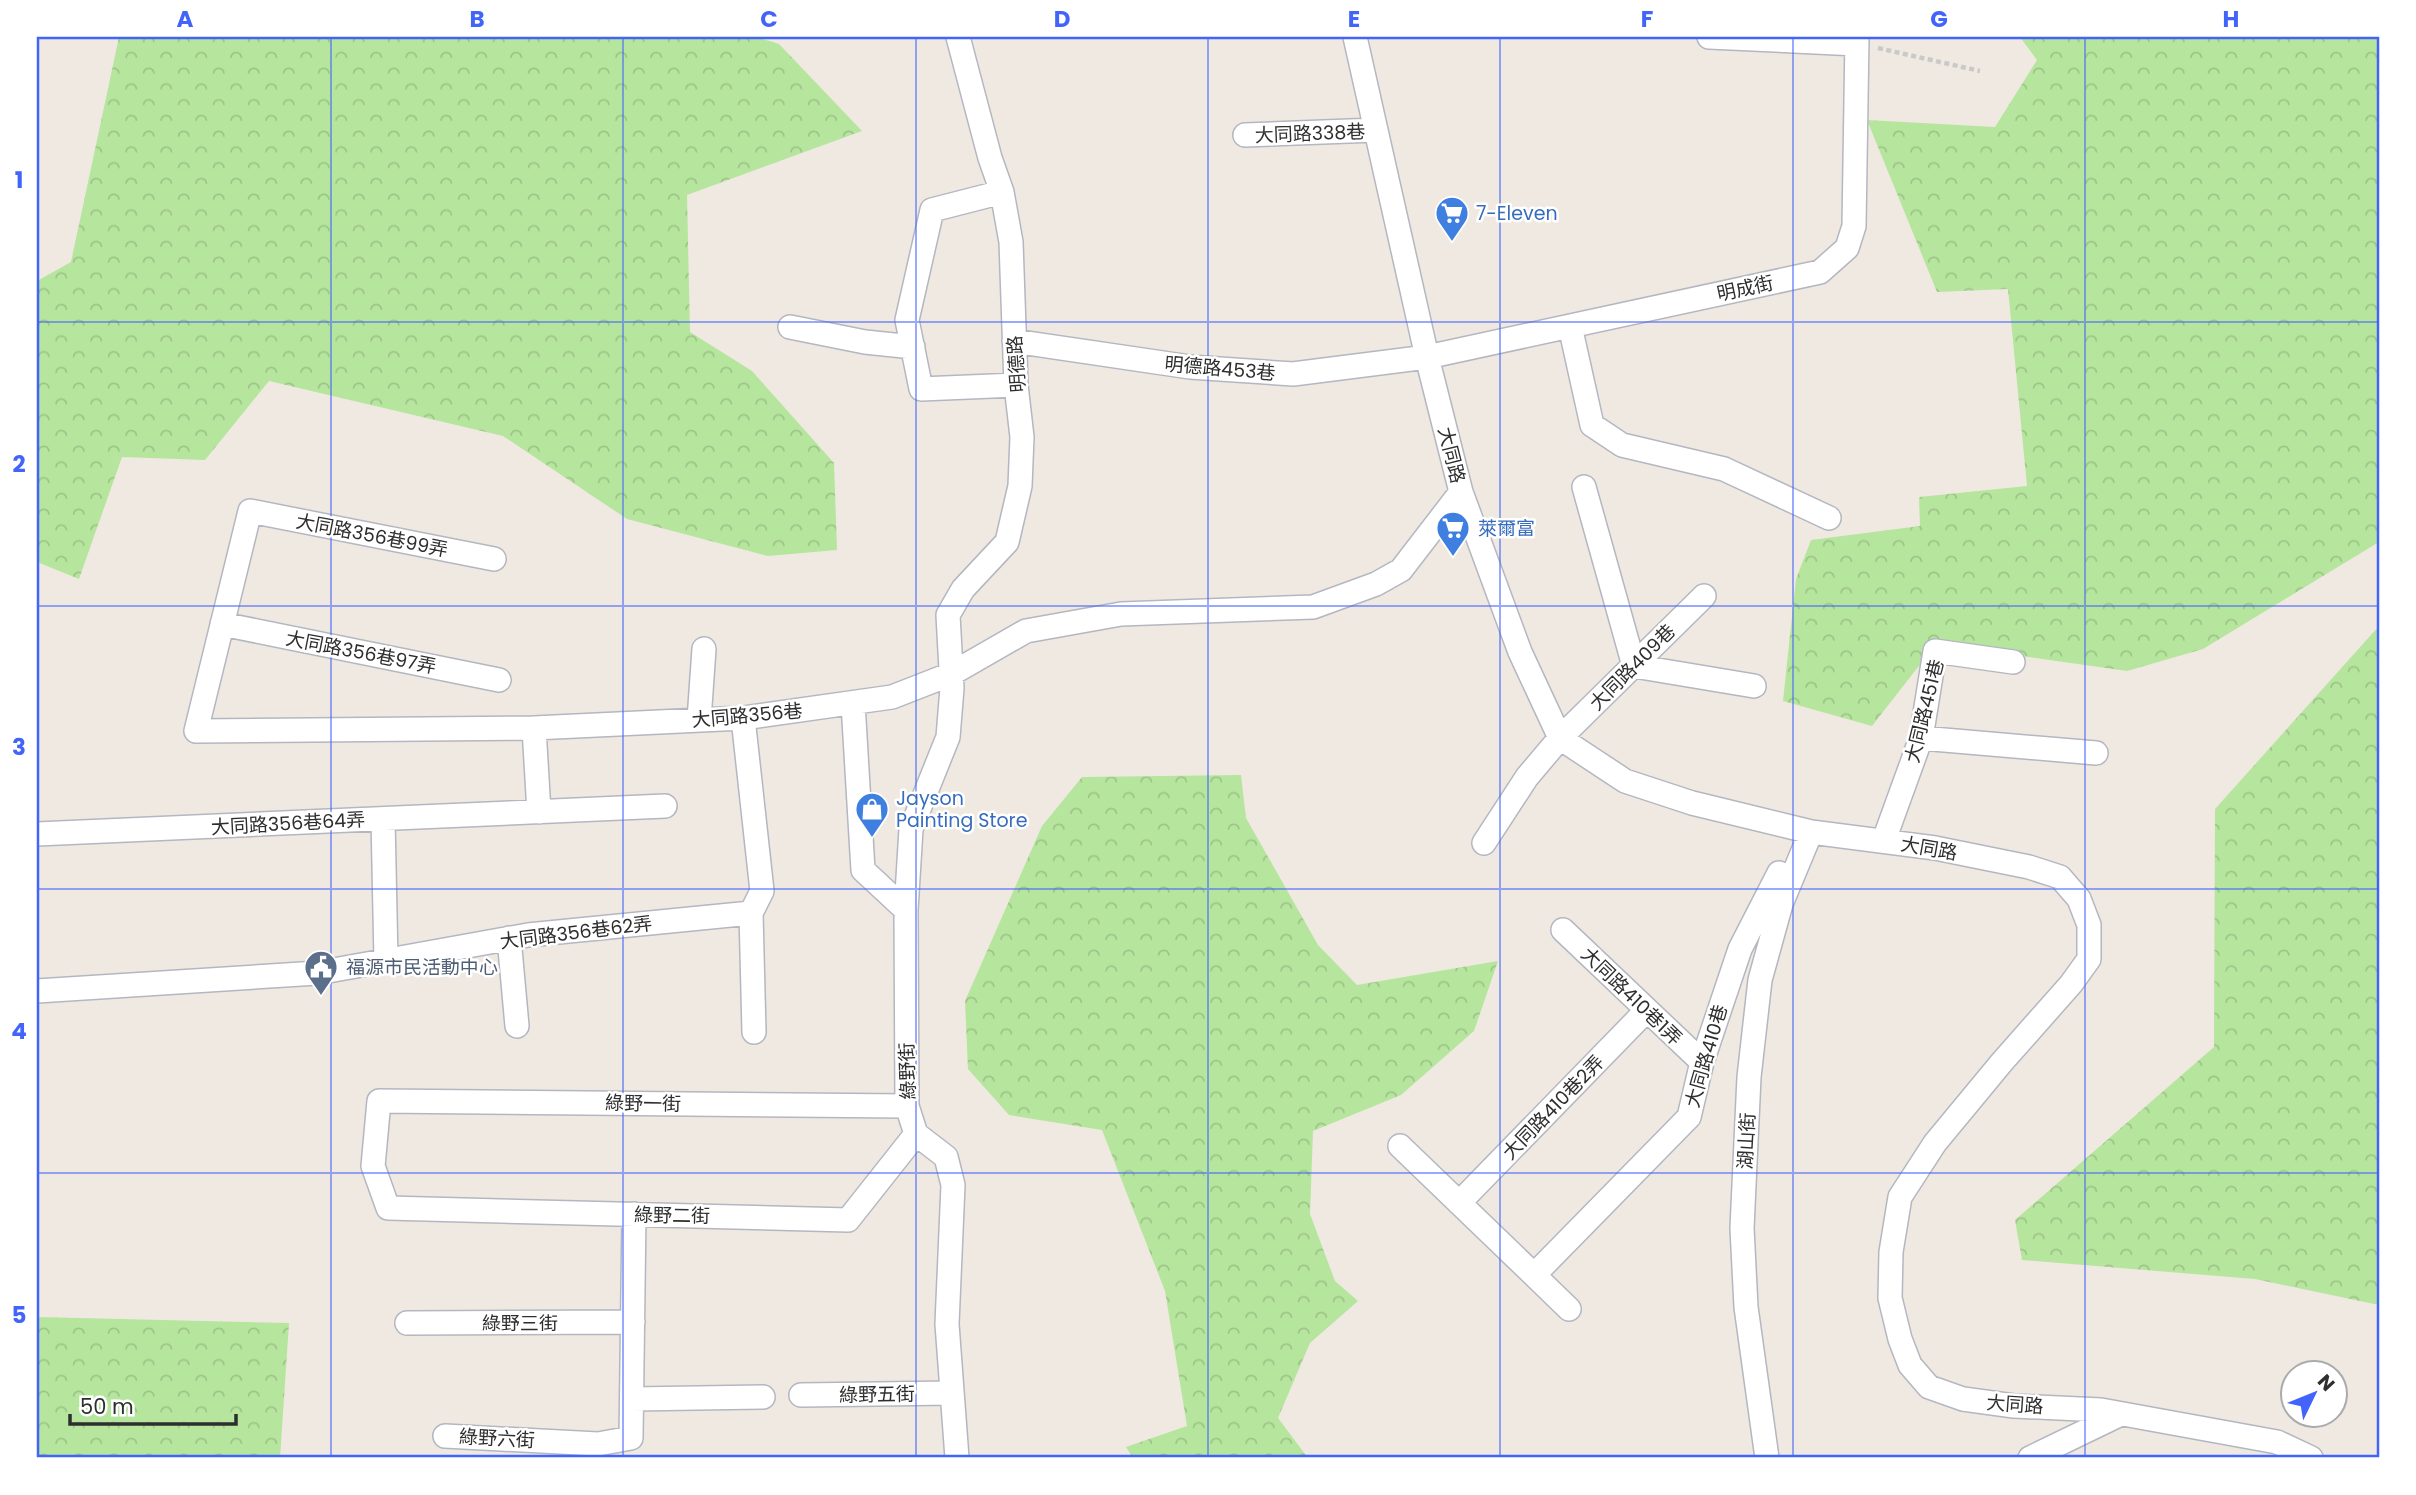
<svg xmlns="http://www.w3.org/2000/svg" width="2416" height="1495" viewBox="0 0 2416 1495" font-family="Poppins,'Noto Sans TC',sans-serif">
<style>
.forest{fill:url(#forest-crowns)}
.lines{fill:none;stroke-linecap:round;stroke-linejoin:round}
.minor-casing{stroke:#b4b7c1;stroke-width:26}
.path{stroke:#c9c9c9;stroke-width:4.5;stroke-dasharray:5 3.5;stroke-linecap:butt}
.minor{stroke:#fff;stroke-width:23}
.grid{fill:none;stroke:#4264fb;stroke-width:2;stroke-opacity:0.55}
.labels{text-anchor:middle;stroke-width:5;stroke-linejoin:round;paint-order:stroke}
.street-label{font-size:19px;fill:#2e2e2e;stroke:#fff}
.shop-label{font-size:19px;fill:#366cbe;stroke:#fff;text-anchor:start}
.service-label{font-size:19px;fill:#4e5e75;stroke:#fff;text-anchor:start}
.neatline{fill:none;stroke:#4264fb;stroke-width:2.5}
.grid-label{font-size:23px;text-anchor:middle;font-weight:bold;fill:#4264fb}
</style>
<defs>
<pattern id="forest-crowns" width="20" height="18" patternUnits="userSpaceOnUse" patternTransform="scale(1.75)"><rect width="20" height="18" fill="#b6e59e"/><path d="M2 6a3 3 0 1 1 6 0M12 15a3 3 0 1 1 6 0" fill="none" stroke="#9dc588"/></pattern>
</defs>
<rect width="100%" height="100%" fill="#efe9e1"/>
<path class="forest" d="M119 37H756L779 44 862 131 687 195 690 332 752 371 834 463 837 550 768 556 627 519 503 436 269 381 205 460 122 457 79 579 37 562V281L71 262Z
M2020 37H2379V542L2203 649 2127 671 1936 644 1872 726 1783 701 1796 579 1811 540 1920 526 1919 497 2027 486 2008 289 1937 292 1867 120 1995 127 2037 60Z
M2379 626V1305L2255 1279 2022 1260 2015 1220 2214 1047 2215 809Z
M1241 775 1246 818 1318 945 1357 985 1498 961 1474 1031 1401 1095 1313 1131 1310 1214 1335 1281 1358 1301 1310 1343 1278 1418 1308 1458H1133L1126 1447 1187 1426 1165 1291 1102 1130 1009 1115 968 1069 965 1001 1042 826 1082 777Z
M37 1317 289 1323 280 1458H37Z"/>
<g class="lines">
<defs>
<path id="minor" d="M1355 37 1427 357 1461 492 1520 652 1560 738 1625 781 1692 803 1811 832 1935 848 2029 867 2060 877 2079 899 2089 925V959L2071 984 2002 1062 1935 1143 1900 1197 1891 1252 1890 1298 1900 1339 1910 1365 1929 1387 1963 1399 2014 1406 2101 1410 2277 1442 2311 1458
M1709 37 1857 44
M1245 135 1376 130
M1002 192 932 210 907 320 921 389 1016 385
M1570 326 1592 425 1622 445 1724 469 1829 518
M790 327 865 342 913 347
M1014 341 1190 367 1293 374 1427 357 1820 272 1847 248 1854 226 1857 37
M1584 487 1634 666 1754 686
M494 559 250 511 196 731 534 728 743 718 892 697 951 674 1026 631 1121 614 1313 607 1376 584 1401 570 1461 492
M222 624 499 680
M853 703 863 870 906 910
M699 720 704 649
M534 728 539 812
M1921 738 2096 753
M383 819 386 961
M37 834 665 806
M1884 840 1921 738 1935 651 2013 662
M1484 843 1527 777 1560 738 1704 596
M751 913 754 1032
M1563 930 1702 1062
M509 938 517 1026
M37 991 317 973 528 935 751 913 762 891 743 718
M907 1106 379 1101 373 1166 388 1208 848 1220 916 1134
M1400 1146 1534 1275
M1459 1203 1646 1011
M1569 1309 1534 1275 1689 1117 1702 1062 1740 949 1779 873
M407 1323 633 1322
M801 1395 952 1393
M632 1399 763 1397
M445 1436 598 1444 631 1438 634 1214
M957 1458 947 1324 953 1185 946 1157 916 1134 907 1106 906 910 911 829 948 737 952 688 948 615 963 589 1007 542 1020 486 1022 437 1016 385 1011 242 1002 192 990 158 958 37
M1767 1458 1746 1307 1742 1228 1749 1077 1760 980 1781 904 1811 832
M2030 1458 2121 1414"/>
</defs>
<use href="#minor" class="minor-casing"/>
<path class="path" d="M1878 48 1980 71"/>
<use href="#minor" class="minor"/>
</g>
<path class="grid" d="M331 37V1458M623 37V1458M916 37V1458M1208 37V1458M1500 37V1458M1793 37V1458M2085 37V1458M37 322H2379M37 606H2379M37 889H2379M37 1173H2379"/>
<defs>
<symbol id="supermarket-pin" viewBox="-11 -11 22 30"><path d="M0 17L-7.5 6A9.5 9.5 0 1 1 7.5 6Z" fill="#3f7fe0" stroke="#fff"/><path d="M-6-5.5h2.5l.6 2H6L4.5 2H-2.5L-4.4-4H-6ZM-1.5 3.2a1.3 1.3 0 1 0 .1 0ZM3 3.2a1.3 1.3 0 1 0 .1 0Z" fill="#fff"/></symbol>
<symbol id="shop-pin" viewBox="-11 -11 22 30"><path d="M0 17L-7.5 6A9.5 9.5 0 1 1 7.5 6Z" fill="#3f7fe0" stroke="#fff"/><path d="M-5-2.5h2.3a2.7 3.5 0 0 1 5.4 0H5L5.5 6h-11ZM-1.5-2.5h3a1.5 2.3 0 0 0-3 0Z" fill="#fff"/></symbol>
<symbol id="civic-pin" viewBox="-11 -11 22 30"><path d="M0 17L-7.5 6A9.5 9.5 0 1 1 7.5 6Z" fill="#5c6f8a" stroke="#fff"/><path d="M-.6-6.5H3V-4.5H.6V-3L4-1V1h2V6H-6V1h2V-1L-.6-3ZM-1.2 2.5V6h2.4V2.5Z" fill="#fff"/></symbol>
</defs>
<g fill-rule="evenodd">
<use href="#supermarket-pin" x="1433" y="194" width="38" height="52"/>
<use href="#supermarket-pin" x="1434" y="509" width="38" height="52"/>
<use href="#shop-pin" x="853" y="790" width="38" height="52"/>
<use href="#civic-pin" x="302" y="948" width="38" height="52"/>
</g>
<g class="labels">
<g class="street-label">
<text transform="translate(1310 133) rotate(-2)" y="7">大同路338巷</text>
<text transform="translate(1745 288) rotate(-12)" y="7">明成街</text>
<text transform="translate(1016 364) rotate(-94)" y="7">明德路</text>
<text transform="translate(1220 368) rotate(5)" y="7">明德路453巷</text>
<text transform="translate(1452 455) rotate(76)" y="7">大同路</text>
<text transform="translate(372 535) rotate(11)" y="7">大同路356巷99弄</text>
<text transform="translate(361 652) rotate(11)" y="7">大同路356巷97弄</text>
<text transform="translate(1632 667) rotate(-45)" y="7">大同路409巷</text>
<text transform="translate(1924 711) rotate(-76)" y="7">大同路451巷</text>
<text transform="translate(747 715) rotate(-5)" y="7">大同路356巷</text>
<text transform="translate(288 823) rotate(-3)" y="7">大同路356巷64弄</text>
<text transform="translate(1929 848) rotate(10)" y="7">大同路</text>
<text transform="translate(576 932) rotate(-7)" y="7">大同路356巷62弄</text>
<text transform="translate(1632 996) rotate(44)" y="7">大同路410巷1弄</text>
<text transform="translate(1706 1056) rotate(-74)" y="7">大同路410巷</text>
<text transform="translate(907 1071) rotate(-92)" y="7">綠野街</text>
<text transform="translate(643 1103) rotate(1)" y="7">綠野一街</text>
<text transform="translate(1553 1107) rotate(-46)" y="7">大同路410巷2弄</text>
<text transform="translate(1746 1141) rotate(-87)" y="7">湖山街</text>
<text transform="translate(672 1215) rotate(1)" y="7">綠野二街</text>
<text x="520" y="1330">綠野三街</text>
<text transform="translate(877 1394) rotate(-1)" y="7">綠野五街</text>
<text transform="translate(2015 1404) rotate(4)" y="7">大同路</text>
<text transform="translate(497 1438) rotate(3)" y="7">綠野六街</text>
</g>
<g class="shop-label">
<text x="1476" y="220">7-Eleven</text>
<text x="1478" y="535">萊爾富</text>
<text x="896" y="805">Jayson<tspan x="896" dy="22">Painting Store</tspan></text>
</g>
<g class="service-label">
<text x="346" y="974">福源市民活動中心</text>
</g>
</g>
<rect width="2416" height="1495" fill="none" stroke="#ffffff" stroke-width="77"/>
<g transform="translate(2314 1394) rotate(47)"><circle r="33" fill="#ffffff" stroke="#ababab" stroke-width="2"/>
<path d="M0-5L12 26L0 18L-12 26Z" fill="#4264fb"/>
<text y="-10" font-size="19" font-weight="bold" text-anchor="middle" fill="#2e2e2e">N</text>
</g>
<path d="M70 1414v10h166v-10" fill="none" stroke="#2e2e2e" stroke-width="3.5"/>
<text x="80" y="1414" font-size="21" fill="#2e2e2e" stroke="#ffffff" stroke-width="5" paint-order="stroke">50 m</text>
<rect x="38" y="38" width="2340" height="1418" class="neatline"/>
<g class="grid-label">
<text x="185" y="27">A</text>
<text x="477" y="27">B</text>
<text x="769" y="27">C</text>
<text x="1062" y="27">D</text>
<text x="1354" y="27">E</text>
<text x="1647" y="27">F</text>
<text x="1939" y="27">G</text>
<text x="2231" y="27">H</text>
<text x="19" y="188">1</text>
<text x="19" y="472">2</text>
<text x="19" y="755">3</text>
<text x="19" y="1039">4</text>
<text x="19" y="1323">5</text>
</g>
</svg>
